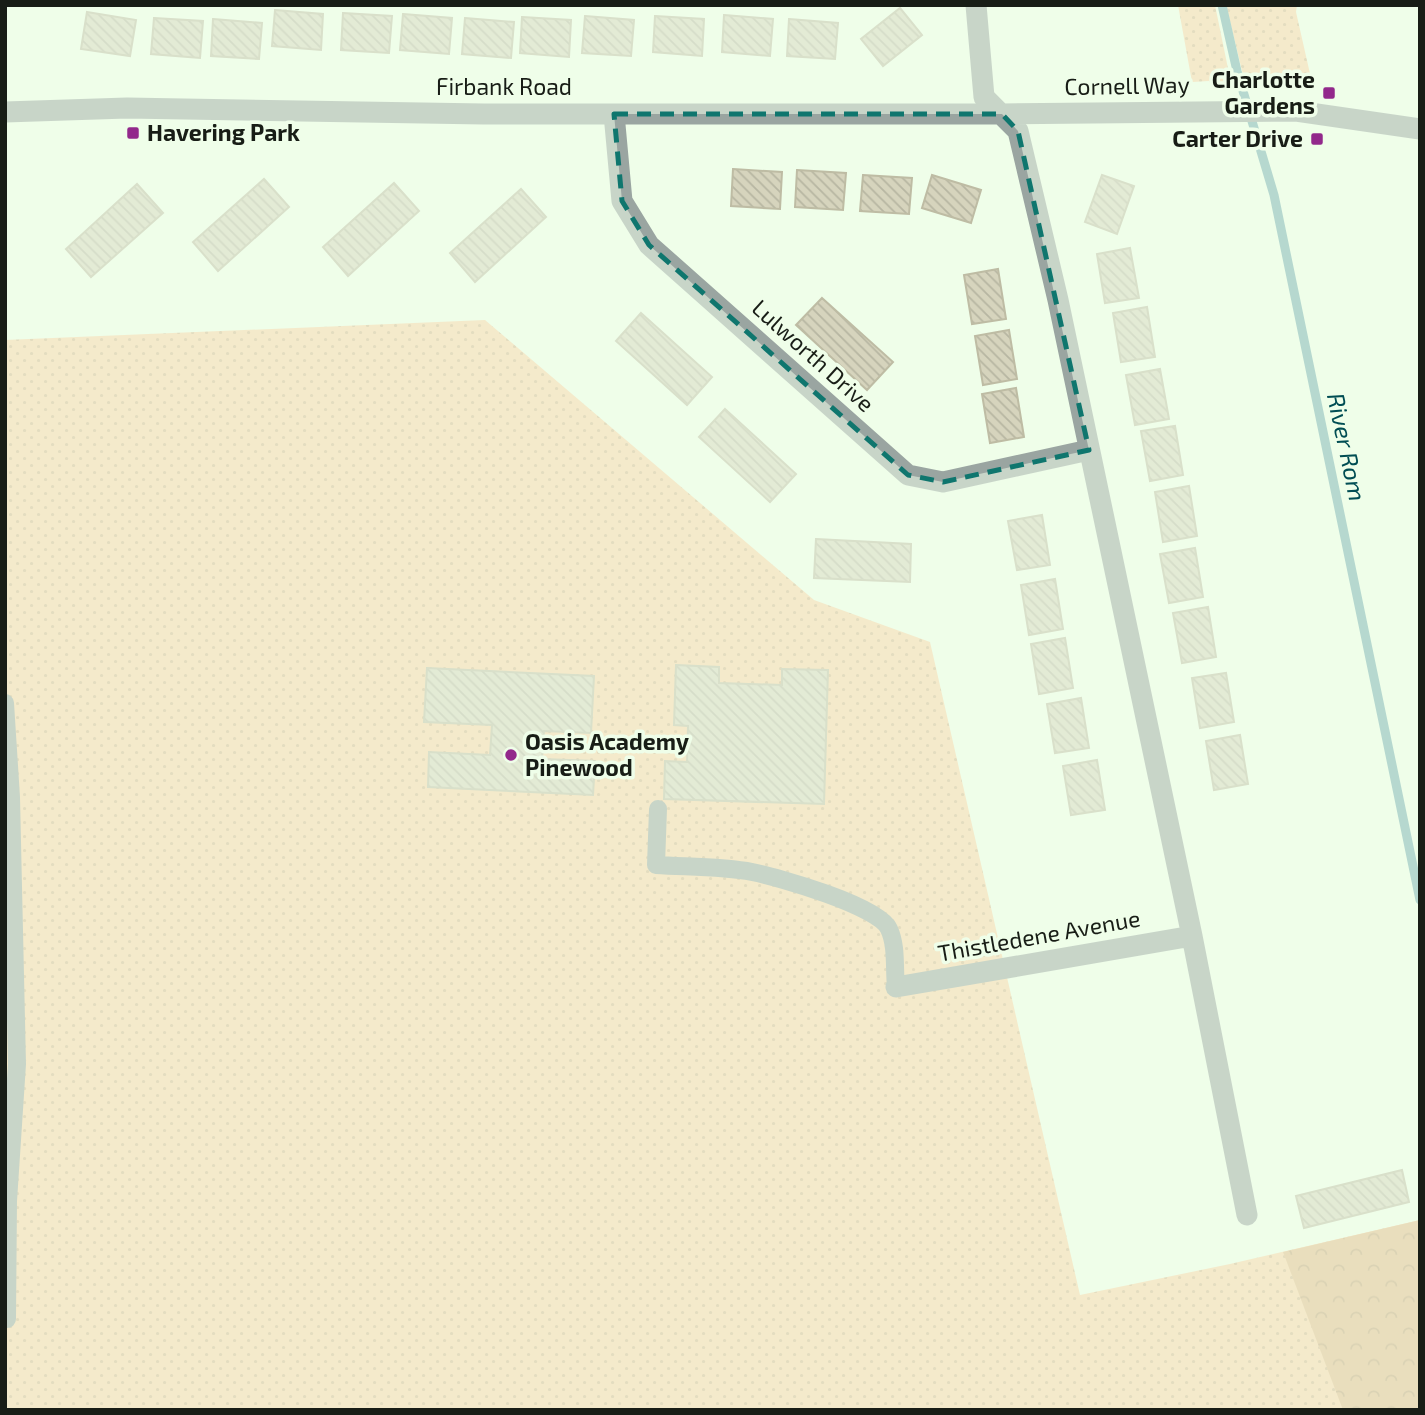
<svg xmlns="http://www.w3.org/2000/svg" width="1425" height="1415" viewBox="0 0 1425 1415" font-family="'Exo 2',sans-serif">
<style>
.grass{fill:url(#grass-dots)}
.forest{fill:url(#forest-crowns)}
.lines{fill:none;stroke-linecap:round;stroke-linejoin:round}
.stream{stroke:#71acaf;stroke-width:9}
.building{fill:url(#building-back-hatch);stroke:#bebca4;stroke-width:2}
.lane{stroke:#9aa5a1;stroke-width:18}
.street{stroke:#9aa5a1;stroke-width:21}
.marked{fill:none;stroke:#0f766e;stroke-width:5;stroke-dasharray:14 9;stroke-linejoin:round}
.poi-dot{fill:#92288b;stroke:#effee9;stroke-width:2.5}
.labels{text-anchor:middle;stroke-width:7;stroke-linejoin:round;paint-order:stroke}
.poi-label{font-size:23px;font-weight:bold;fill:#181d16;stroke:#effee9;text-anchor:end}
.street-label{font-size:23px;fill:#181d16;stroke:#effee9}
.water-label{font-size:24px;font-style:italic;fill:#004d53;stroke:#effee9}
</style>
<defs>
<pattern id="grass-dots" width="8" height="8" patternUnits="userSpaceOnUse" patternTransform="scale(1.75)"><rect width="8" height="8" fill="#fbd3a6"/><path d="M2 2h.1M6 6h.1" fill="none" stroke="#d6b58e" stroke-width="1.8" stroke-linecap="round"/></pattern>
<pattern id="forest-crowns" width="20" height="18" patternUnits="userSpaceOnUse" patternTransform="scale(1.75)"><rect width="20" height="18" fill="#e3b988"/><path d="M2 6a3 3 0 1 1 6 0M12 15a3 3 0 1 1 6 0" fill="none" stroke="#c29f75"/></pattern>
<pattern id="building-back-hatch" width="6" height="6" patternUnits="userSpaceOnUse" patternTransform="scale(1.75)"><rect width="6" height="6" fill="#d6d4bd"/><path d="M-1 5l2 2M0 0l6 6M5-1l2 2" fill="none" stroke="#b7b6a2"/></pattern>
</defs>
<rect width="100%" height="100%" fill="#effee9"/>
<path class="grass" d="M1178 5H1215L1232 88H1213L1209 81 1192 82Z
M1226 5H1297L1296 12 1313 87H1246Z
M485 320 814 600 930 642 1080 1295 1230 1264 1420 1220V1410H5V340Z"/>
<path class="forest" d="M1420 1220V1410H1343L1283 1252Z"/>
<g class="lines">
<path class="stream" d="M1222 5 1237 71 1274 195 1420 900"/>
</g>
<path class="building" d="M900 8 922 35 883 66 861 39Z
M275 10 323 14 321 50 272 46Z
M87 12 136 20 130 56 81 49Z
M343 13 392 16 389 53 341 50Z
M403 14 452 18 449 54 400 50Z
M724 15 773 19 770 56 722 52Z
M585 16 634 20 631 56 582 53Z
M655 16 704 19 702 56 653 52Z
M522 17 571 20 569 57 520 53Z
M154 18 203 21 200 58 151 54Z
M465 18 514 22 511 58 462 54Z
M213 19 262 23 259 59 211 56Z
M789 19 838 23 835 59 787 56Z
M733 169 782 172 780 209 731 206Z
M797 170 846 173 843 210 795 207Z
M863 175 912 178 909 214 860 211Z
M932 175 981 190 971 223 922 208Z
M1102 175 1134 186 1117 234 1085 222Z
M264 179 289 207 218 271 193 242Z
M394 183 419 211 348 276 323 247Z
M137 184 163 213 91 277 66 249Z
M521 189 546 217 475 282 450 253Z
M1130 248 1139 298 1105 303 1097 254Z
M998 269 1006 319 972 324 964 275Z
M822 298 893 362 867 390 796 325Z
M1147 307 1155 357 1121 362 1113 313Z
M641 313 712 377 687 405 616 341Z
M1009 330 1017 379 983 385 975 336Z
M1160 369 1169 419 1135 425 1126 375Z
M1016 388 1024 437 990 443 982 394Z
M725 409 796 474 770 502 699 437Z
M1175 426 1183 475 1150 481 1141 431Z
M1189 486 1197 536 1163 542 1155 492Z
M1042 515 1050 565 1017 570 1008 521Z
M816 539 911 544 910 582 814 578Z
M1195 548 1203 597 1169 603 1160 554Z
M1055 579 1063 629 1029 635 1021 585Z
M1208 607 1216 657 1182 663 1173 613Z
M1065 638 1073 688 1039 694 1031 644Z
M676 665 719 667V683L782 685V669L828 670 824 804 664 799 665 761 687 762 688 726 674 725Z
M427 668 594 676 591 733 544 731 542 759 595 761 593 795 428 787 429 752 490 755 492 725 424 722Z
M1226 673 1234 722 1200 728 1192 678Z
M1081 698 1089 748 1055 753 1047 704Z
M1240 735 1248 784 1214 790 1206 741Z
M1097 760 1105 810 1071 815 1063 766Z
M1402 1170 1409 1202 1304 1228 1296 1196Z"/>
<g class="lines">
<path class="lane" d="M5 703 11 797 17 1064 8 1201 7 1319
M658 809 656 865C687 867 722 866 752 872 778 877 879 906 889 929 897 946 894 969 896 987"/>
<path class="street" d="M976 5 984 97 1018 131 1058 300 1192 936 1247 1215
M5 112 127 108 484 114H1002L1296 111 1420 129
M614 114 622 201 649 245 908 475 943 482 1089 450
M896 987 1192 936"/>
</g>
<path d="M0 0H1425V1415H0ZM614 114H1002L1018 131 1089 450 943 482 908 475 649 245 622 201Z" fill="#effee9" fill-opacity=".55" fill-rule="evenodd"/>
<path class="marked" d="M614 114H1002L1018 131 1089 450 943 482 908 475 649 245 622 201Z"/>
<g class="poi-dot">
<rect x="1322" y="86" width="14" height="14" rx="3.5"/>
<rect x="126" y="126" width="14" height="14" rx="3.5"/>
<rect x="1310" y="132" width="14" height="14" rx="3.5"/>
<circle cx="511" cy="755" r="7"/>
</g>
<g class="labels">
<g class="poi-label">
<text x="1315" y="88">Charlotte<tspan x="1315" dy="26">Gardens</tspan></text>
<text x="147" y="141" text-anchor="start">Havering Park</text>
<text x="1303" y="147">Carter Drive</text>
<text x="525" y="750" text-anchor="start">Oasis Academy<tspan x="525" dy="26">Pinewood</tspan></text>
</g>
<g class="street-label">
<text transform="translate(1127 86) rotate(-1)" y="8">Cornell Way</text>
<text x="504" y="95">Firbank Road</text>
<text transform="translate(813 356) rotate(42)" y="8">Lulworth Drive</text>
<text transform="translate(1039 936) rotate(-10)" y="8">Thistledene Avenue</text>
</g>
<g class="water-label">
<text transform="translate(1346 447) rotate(78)" y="8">River Rom</text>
</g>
</g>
<rect width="1425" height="1415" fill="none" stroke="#181d16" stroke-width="14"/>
</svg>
